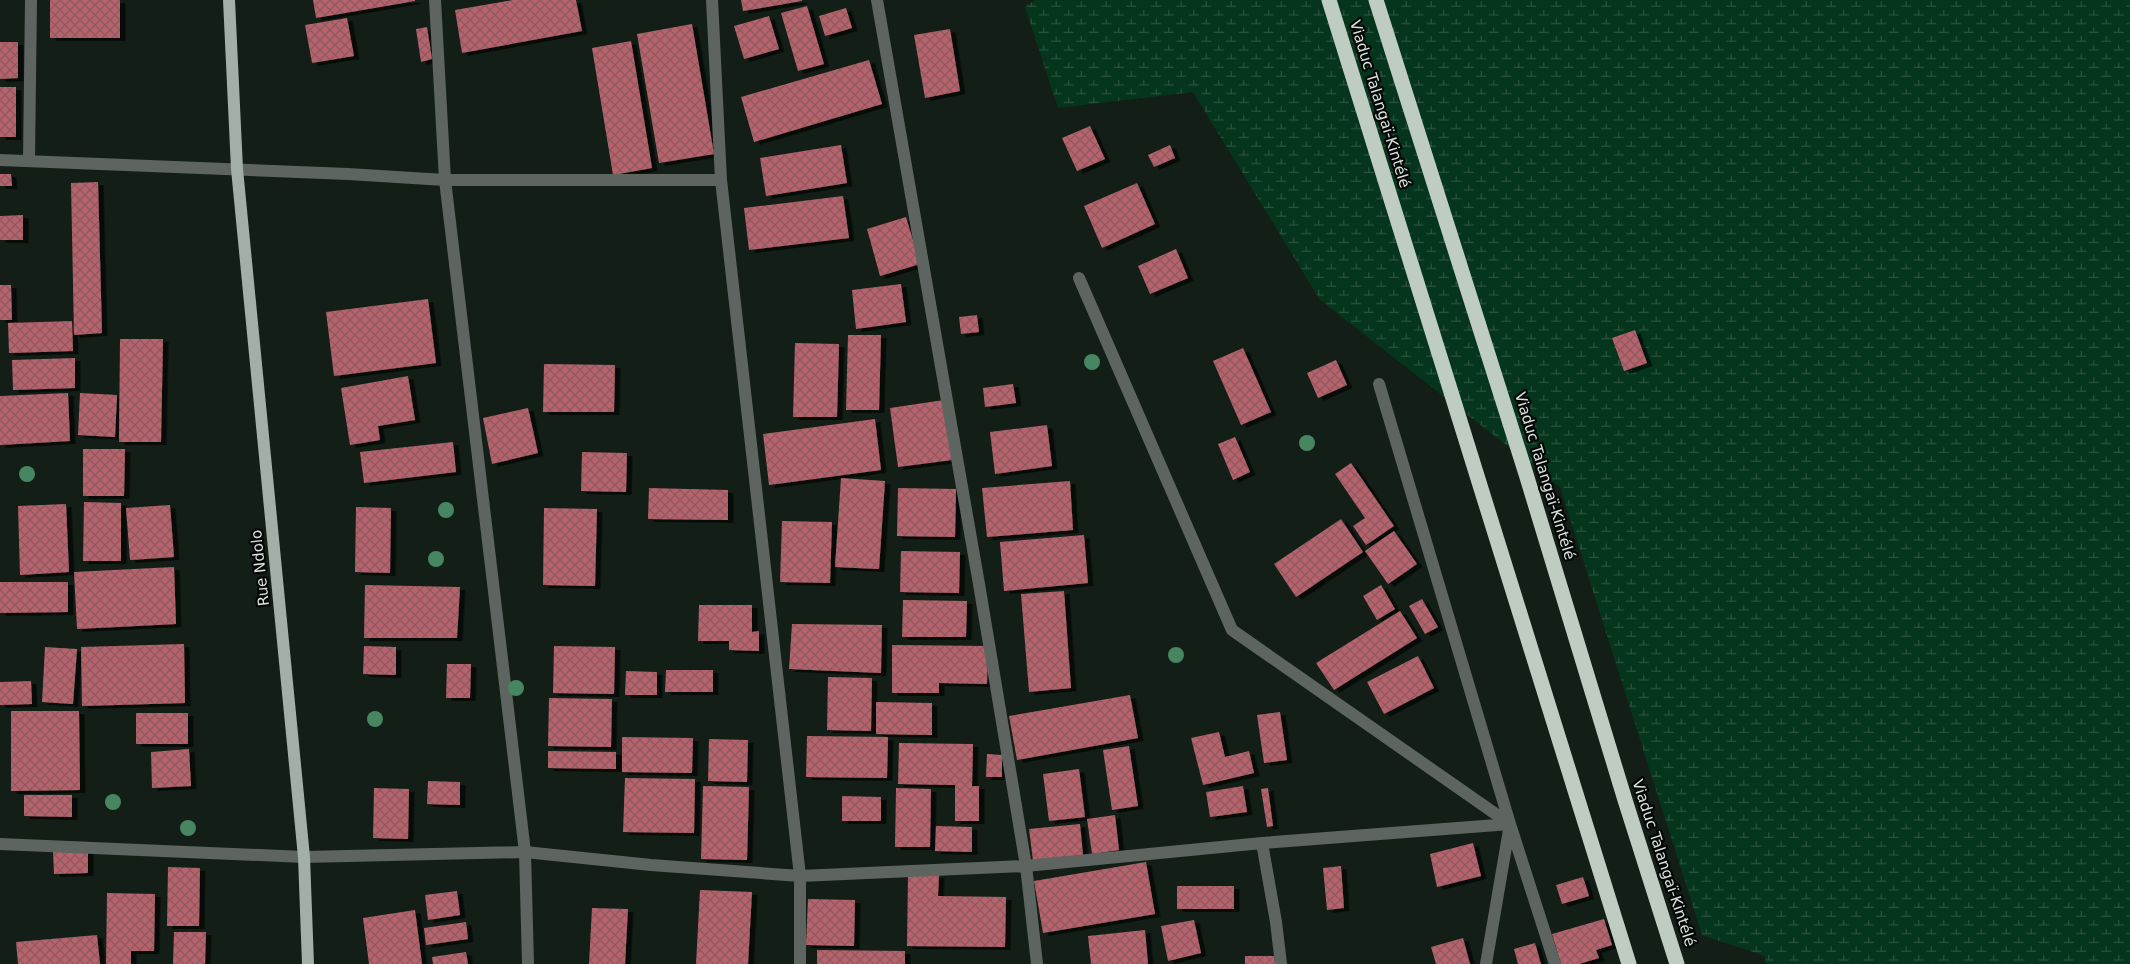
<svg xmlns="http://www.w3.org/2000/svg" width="2130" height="964" viewBox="0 0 2130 964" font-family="'DejaVu Sans',sans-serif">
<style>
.wetland{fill:url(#wetland-marsh)}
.building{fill:url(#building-cross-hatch);filter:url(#shadow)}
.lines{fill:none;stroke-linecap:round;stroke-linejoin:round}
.minor{stroke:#5e6460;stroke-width:12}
.major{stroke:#a3aea6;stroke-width:12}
.highway{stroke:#beccc2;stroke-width:15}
.tree{fill:#468660}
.labels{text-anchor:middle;stroke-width:4.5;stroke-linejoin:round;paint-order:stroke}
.street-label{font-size:15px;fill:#dbe3dd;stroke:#040705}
</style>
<defs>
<pattern id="wetland-marsh" width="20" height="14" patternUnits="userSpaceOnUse" patternTransform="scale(1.25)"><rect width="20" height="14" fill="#06351d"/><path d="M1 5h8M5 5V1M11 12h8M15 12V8" fill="none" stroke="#2a523d"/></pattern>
<pattern id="building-cross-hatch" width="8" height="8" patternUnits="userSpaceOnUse" patternTransform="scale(1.25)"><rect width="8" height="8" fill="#b7646d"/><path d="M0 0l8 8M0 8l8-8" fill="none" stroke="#8e595e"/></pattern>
<filter id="shadow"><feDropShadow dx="5.5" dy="3" stdDeviation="0" flood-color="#0009"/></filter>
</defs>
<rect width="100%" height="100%" fill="#131e17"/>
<path class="wetland" d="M1035 0H2130V964H1766L1765 956 1702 935 1560 487 1320 300 1193 92 1058 108 1025 7Z"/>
<path class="building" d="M50 0H120V38H50Z
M313 0H415V1L316 18Z
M513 0H576L582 31 462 53 455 10Z
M741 0H802V1L743 11Z
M807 6 824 64 798 71 781 13Z
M846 8 852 28 825 36 819 16Z
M769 16 779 49 744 59 734 26Z
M347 18 354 56 312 63 305 25Z
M692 24 714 154 659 163 637 34Z
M427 27 432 59 421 62 416 29Z
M950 29 960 91 925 98 914 35Z
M631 41 652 168 613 175 592 48Z
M0 42H18V78L0 79Z
M869 60 882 104 754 142 741 97Z
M0 87H16V137H0Z
M1090 126 1105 159 1077 171 1062 138Z
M841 145 847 183 766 196 760 158Z
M1170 145 1175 158 1154 167 1148 155Z
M0 174H11L12 186H0Z
M98 182 102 333 74 335 71 183Z
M1137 183 1155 224 1102 248 1084 206Z
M843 196 849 238 749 250 744 208Z
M23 215V240H0V216Z
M906 217 920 264 880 276 867 229Z
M1176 249 1188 278 1150 294 1138 266Z
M901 284 906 322 856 329 852 290Z
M0 285H11L12 320H0Z
M428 299 436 363 334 376 326 312Z
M977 315 979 332 961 334 959 317Z
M72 321 73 351 9 353 8 323Z
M1635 330 1647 363 1624 371 1612 338Z
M848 335H881L879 410H846Z
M120 339H163L161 442H119Z
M795 343 839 344 837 417H793Z
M1243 348 1271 412 1241 425 1213 361Z
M75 358V388L13 390 12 360Z
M1336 360 1347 385 1318 398 1307 373Z
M544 364 615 365 614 412H543Z
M408 376 415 420 378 426 380 440 350 445 341 388Z
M1013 384 1016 403 985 407 983 388Z
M68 393 70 441 0 445V396Z
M80 393 117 395 115 437 78 435Z
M944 400 952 460 898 467 890 408Z
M528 408 538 453 492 464 483 418Z
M875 419 881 470 769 485 763 434Z
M1047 425 1052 466 995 474 990 432Z
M1235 437 1250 472 1233 480 1218 444Z
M453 442 456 472 364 483 360 452Z
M83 449H125L124 496H83Z
M582 452 627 453 626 492 581 491Z
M1351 463 1394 526 1366 545 1353 526 1365 518 1335 474Z
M841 478 885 481 879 569 835 567Z
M1070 481 1073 530 987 537 982 488Z
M649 488 728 490V520L648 519Z
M898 488 956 489 955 537 897 536Z
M84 502 121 503V561H83Z
M66 504 69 572 20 575 18 506Z
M170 505 174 557 130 560 126 508Z
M356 507 391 508 390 573 355 572Z
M544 508 597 509 595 586 543 585Z
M1341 519 1363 552 1296 597 1274 564Z
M782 521 832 522 830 583 780 582Z
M1394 531 1417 564 1388 584 1365 551Z
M1084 535 1088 583 1004 591 1000 542Z
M901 551 960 552 959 593 900 592Z
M174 567 176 624 77 629 74 572Z
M0 582H68V612L0 613Z
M365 585 460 587 457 638H364Z
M1381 585 1395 609 1377 620 1363 596Z
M1064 591 1071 688 1029 692 1021 594Z
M1422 599 1438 627 1425 634 1409 606Z
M903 600 967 601 966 637H902Z
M699 605H752V632L759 631V651L729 650V641H698Z
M1400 611 1417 638 1334 690 1316 663Z
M792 624 882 625 881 673 789 669Z
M184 644 185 703 82 706 81 647Z
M892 645 988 646 987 684 939 683V693H892Z
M364 646 396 647V675L363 674Z
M554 646 615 647 614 694 553 693Z
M45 647 77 649 73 704 42 702Z
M1418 656 1434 688 1384 714 1367 682Z
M447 664H471L470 698H446Z
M666 670H713V692H665Z
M626 671 657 672V695H625Z
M828 677 872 678 871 731 827 730Z
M31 681 32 704 0 705V682Z
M1130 695 1138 738 1017 760 1009 716Z
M549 698 612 699 611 747 548 746Z
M876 702 932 703V735L876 734Z
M11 711H79L80 790 11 791Z
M1280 712 1287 760 1264 763 1257 715Z
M136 713H188V744H136Z
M1219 732 1225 757 1249 751 1254 773 1203 785 1191 738Z
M807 736 888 737 887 778 806 777Z
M622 737 693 738 692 773 622 772Z
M709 739 748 740 747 782 708 781Z
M899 743 973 744 972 786H979V821H955V785L898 784Z
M1129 746 1138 806 1112 810 1103 750Z
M189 749 191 786 152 788 151 752Z
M548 751 616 752V769L548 768Z
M987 754 1002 755V777H986Z
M1079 769 1085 817 1049 821 1043 774Z
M625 778 695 779 694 833 623 832Z
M428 781 460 782V805L427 804Z
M703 786 749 787 747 860 701 859Z
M1243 786 1247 812 1210 817 1206 792Z
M374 788 409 789 408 839 373 838Z
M896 788 931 789 930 847H895Z
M1268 788 1273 826 1267 827 1261 789Z
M24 795H72V817L24 816Z
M842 796 881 797V821H842Z
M1115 815 1119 850 1092 854 1087 819Z
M1080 824 1083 855 1033 861 1029 829Z
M936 826 972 827V852L935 851Z
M1473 843 1481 876 1437 887 1430 854Z
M88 851V873L54 874 53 852Z
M1146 862 1155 914 1043 933 1034 881Z
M1341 866 1344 908 1327 910 1323 868Z
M168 867 200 868 199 926H167Z
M908 875H939L938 896 1006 897 1005 947 907 946Z
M1583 877 1589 896 1562 904 1556 885Z
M1177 886H1234V909H1177Z
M700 890 752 892 748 964H696Z
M457 891 460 915 428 920 425 895Z
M107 893 155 894 154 951H131V964H106Z
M808 899 855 900 854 946 806 945Z
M592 908 628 909 625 964H589Z
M415 910 422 964H369L363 918Z
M1604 919 1612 945 1596 950 1599 958 1579 964H1561L1552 934Z
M1194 920 1201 953 1168 961 1161 926Z
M466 922 468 939 426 945 424 928Z
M1145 930 1148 964H1091L1088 936Z
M174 932H206L205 964H173Z
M97 935 100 964H18L16 942Z
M1463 938 1470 964H1436L1431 947Z
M1535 943 1541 964H1518L1514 949Z
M817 950 905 951V964H817Z
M466 952 468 964H433L432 957Z
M1245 956H1274L1275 964H1245Z"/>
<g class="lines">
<path class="minor" d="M435 0 445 180 525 852 528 964
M712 0 721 180 800 876V964
M877 0 979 584 1026 866 1037 964
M0 160 348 174 445 180H721
M29 160 31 0
M1079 278 1232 630 1510 824 1486 964
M1379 384 1510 824 1555 964
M1262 843 1276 922 1281 964
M0 844 304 857 525 852 651 865 800 876 1026 866 1262 843 1510 824"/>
<path class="major" d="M229 0 237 169 304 857 308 964"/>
<path class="highway" d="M1329 0 1629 964
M1376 0 1526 474 1625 800 1677 964"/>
</g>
<g class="tree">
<circle cx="1092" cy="362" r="8"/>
<circle cx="1307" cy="443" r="8"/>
<circle cx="27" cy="474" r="8"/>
<circle cx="446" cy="510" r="8"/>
<circle cx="436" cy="559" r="8"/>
<circle cx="1176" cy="655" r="8"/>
<circle cx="516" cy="688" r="8"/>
<circle cx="375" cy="719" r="8"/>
<circle cx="113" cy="802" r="8"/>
<circle cx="188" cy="828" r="8"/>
</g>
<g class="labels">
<g class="street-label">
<text transform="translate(1380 104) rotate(73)" y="5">Viaduc Talangaï-Kintélé</text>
<text transform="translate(1545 476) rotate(73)" y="5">Viaduc Talangaï-Kintélé</text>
<text transform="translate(260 568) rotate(-96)" y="5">Rue Ndolo</text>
<text transform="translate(1664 863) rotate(72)" y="5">Viaduc Talangaï-Kintélé</text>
</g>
</g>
</svg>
